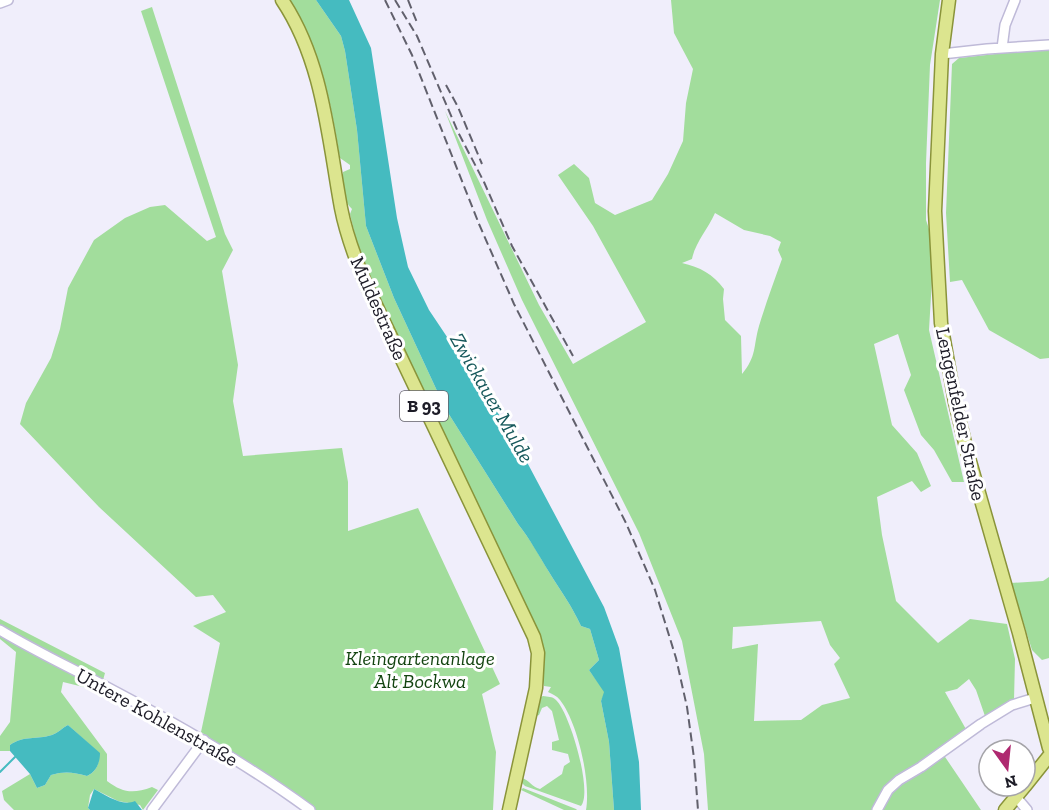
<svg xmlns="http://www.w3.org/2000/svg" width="1049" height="810" viewBox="0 0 1049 810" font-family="'Zilla Slab',serif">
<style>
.green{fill:#a2dd9c;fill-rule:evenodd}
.water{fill:#45bbc0}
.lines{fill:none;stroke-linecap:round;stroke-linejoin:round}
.stream{stroke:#45bbc0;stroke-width:2}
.minor-casing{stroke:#bfbad8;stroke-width:12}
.major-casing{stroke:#8a943a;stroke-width:15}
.minor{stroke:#fff;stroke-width:9}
.major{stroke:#dce58f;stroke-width:12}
.rail{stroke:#61606c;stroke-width:2;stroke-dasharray:9 4.5;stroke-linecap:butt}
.labels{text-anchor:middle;stroke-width:6;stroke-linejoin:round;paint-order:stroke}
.shield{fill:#fff;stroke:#616068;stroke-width:1.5}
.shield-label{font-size:18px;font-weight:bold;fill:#1d1c27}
.street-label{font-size:20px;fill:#1d1c27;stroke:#fff}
.park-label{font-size:20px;font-style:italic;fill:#134410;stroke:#fff}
.water-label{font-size:21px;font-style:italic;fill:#16585b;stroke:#fff}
</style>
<rect width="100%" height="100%" fill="#f0eefb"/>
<path class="green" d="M288 0H316L341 36 345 51 357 130 366 226 394 298 445 408 518 524C530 539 539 555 549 572 560 590 572 606 581 626L590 629 599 660 589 670 605 692 601 701 609 742 614 810H586C591 782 578 723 560 700 557 696 552 694 548 692L551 687 544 686 541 672V652L359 251 350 214 352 209C342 201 343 184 343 172L350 169V165L340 158C331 104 321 45 288 0Z
M671 0H940L930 65 926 163V220L930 232 932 279 929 330 964 482H952L934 450 921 435 904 390 911 375 898 334 874 344 892 425 917 453 931 486 921 492 912 481 877 497 882 535 896 601 938 643 970 619 1007 624 1015 659 1014 700 986 719 976 690 969 679 957 689 945 692 967 731 941 751 981 810H708L704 754 682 641 639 533 522 300 487 220 445 111 539 305 573 364 646 322 593 226 558 175 574 164 589 178 595 203 615 215 652 200 668 174 683 141 686 103 693 69 674 33ZM715 213 744 230 770 236 781 242 778 250 782 259C774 281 766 303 759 326 753 347 757 356 742 374L741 336 725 320 723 299 724 289C713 274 700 267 682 263L692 259C695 243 708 229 715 213ZM821 621 830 645 840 658 834 664 850 698 822 705 801 720 754 721 758 644 732 649 733 627Z
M152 7 225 234 233 250 222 271 238 365 233 401 243 456 342 448 348 482V531L418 508 500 684 482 694 496 752 493 810H315L201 732 220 643 193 626 226 612 213 595 196 597 99 507 20 424 26 403 51 358 60 329 68 288 94 240 125 218 150 207 165 205 207 241 216 237 141 11Z
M1049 48V358L1040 359 989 330 962 280 950 282 946 213 952 64 959 58Z
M1049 577V658L1042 660 1032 650 1011 583 1043 581Z
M0 619 105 673 100 691 63 682 61 692 107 754V781C123 793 133 794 152 787L158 790 143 810 140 805 118 801 94 789 90 795 88 808 90 810H14L4 800 2 791 30 774 37 788 45 785 51 775C64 771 73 772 87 776 96 772 100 763 99 753L68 725C62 728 58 733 52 735 36 740 24 735 10 745V751H0V736L10 722 16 652 0 639Z
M543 696C548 697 552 696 556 700 570 713 593 792 581 806L525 786 521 782 522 778C529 780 532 787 540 789L562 774 564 766 570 762 568 754 552 750V742L559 740 552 711 547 706 542 708 539 715 536 716 541 697Z
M523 788 576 809 577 810H564L521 790Z"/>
<path class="water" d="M316 0H349L371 48 397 218 408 267 429 310 512 434 604 607 619 648 628 699 639 762 641 810H614L609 742 601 701 604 692 589 670 599 660 590 629 581 626C572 606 560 590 549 572 539 556 530 539 518 524L445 408 394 298 366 226 357 130 345 51 341 36Z
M68 725 100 753C100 763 96 772 87 776 73 772 64 771 51 775L45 785 37 788 30 774 10 751V745C24 735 36 740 52 735 58 733 62 728 68 725Z
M94 789C106 795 122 807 135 801L142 810H90L88 808Z"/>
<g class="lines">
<path class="stream" d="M0 772 15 757"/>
<defs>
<path id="minor" d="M0 3 8 0
M1002 48 1005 25 1015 0
M942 54 987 49 1049 45
M0 630C38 653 78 671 118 693 184 728 250 766 310 810
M1016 797 1027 810
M152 810 204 740
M877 810 888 790 899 780 921 767 981 724 1012 705 1035 698"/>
<path id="major" d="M282 0C323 61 328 137 341 208 346 234 355 258 365 282L534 637 538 653 536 688 509 810
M949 0 942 54 935 211 941 323 955 402 967 451 1019 633 1049 748
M1025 786 1049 756
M1005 810 1025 786"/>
</defs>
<use href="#minor" class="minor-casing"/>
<use href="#major" class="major-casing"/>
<use href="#minor" class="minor"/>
<use href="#major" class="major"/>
<path class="rail" d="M385 0 412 55 479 224 514 304 626 523 655 590 676 658 687 707 694 758 698 810
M395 0 417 36 458 132 484 182 512 246 573 356
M408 0 418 25
M446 85 458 107 482 164"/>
</g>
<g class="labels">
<rect class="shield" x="400" y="391" width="48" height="30" rx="4.5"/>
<g class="shield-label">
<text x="424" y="412">B 93</text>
</g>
<g class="street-label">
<text transform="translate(379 308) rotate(66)" y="7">Muldestraße</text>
<text transform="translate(961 414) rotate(78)" y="7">Lengenfelder Straße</text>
<text transform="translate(157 717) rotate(29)" y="7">Untere Kohlenstraße</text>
</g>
<g class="park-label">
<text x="420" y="665">Kleingartenanlage<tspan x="420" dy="23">Alt Bockwa</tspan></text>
</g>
<g class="water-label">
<text transform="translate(492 398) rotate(60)" y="7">Zwickauer Mulde</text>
</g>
</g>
<g transform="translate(1007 768) rotate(165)"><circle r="28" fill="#ffffff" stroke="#a5a4a9" stroke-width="1.5"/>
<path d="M0-4.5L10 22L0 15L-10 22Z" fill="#af2970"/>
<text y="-9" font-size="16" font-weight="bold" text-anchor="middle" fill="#1d1c27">N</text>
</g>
</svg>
